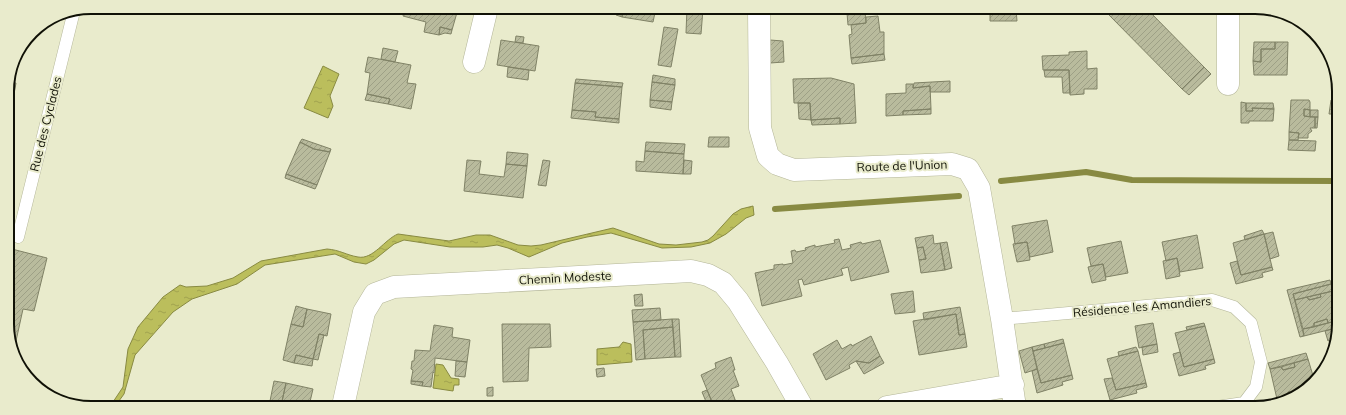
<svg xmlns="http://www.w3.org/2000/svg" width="1346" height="415" viewBox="0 0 1346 415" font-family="Mulish,sans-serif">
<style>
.water{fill:url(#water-ripples);stroke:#888a42}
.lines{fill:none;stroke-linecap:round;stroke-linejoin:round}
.stream{stroke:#888a42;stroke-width:6}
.building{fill:url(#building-hatch);stroke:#808266}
.service-casing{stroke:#b4b699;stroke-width:13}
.minor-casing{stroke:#b4b699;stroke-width:23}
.service{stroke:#fff;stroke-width:12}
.minor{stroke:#fff;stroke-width:22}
.labels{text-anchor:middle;stroke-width:4;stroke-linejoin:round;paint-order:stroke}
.street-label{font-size:12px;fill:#101106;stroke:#e9ebcc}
.rim{fill:none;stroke:#101106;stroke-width:2}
</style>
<defs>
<pattern id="water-ripples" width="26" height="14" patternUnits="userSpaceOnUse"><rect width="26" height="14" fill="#bbbe5c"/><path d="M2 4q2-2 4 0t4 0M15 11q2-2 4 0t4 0" fill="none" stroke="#a0a24e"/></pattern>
<pattern id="building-hatch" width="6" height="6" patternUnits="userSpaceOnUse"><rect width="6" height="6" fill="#b9bb9d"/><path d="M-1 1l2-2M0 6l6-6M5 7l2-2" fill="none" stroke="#9ea086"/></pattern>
</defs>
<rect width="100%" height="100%" fill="#e9ebcc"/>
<path class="water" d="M323 66 339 74 330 96 333 106 328 118 304 108Z
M753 206 754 215 746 218 726 234 710 243 691 247 662 248 611 233 587 237 562 243 529 257 508 248 497 245 483 247H450L404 240 394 244 374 260 366 264 354 262 335 254 265 265 237 284 192 299 173 312 135 355 124 394 116 405H111L123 387 128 349 138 327 163 297 180 285 186 287 207 286 233 278 261 261 327 249C340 250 346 255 358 257 373 260 385 239 398 234L449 241 476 235H490L518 245 531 246 541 245 613 228 659 244 676 245 702 242 708 240 713 236 733 214 741 209Z
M623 342 631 344 632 362 597 365V349L619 347Z
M436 364 443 365 451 378 459 379V385H454L453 391 433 388Z"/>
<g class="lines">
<path class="stream" d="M1001 181 1086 172 1132 180 1337 181
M775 209 959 196"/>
</g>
<path class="building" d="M405 8H455L458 9 452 30 440 27 439 35 424 32 426 22 403 16Z
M610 8H617L623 10 622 17 616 15Z
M617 8H656L653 22 622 17 623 10Z
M687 8 703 9 701 34 686 33Z
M705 9H729V12L705 10Z
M990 9H1016L1017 21H990Z
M1115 10H1148L1204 67 1182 89 1109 15Z
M865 11 866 23 848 25 847 13Z
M878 16 880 32H884V54L851 58 849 35 852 34 851 25 866 23V17Z
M440 27 452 30 451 34 445 33 439 35Z
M664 27 678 29 671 67 658 65Z
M516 36 524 37 523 43 515 42Z
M501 40 539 46 535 71 497 65Z
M770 40 783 41 784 62 770 63Z
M1254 42H1275V49H1261V62L1253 61Z
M1275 42H1288L1287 75H1254L1253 61 1261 62V49H1275Z
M383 48 398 51 395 62 381 59Z
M1087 51V69L1097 68V89H1084V94L1070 95 1069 70H1043L1042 56 1069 55V52Z
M884 54 885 60 852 64 851 58Z
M368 57 411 65 407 83 416 84 411 109 388 104 390 99 367 94 370 73 365 72Z
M508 67 529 70 528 80 507 77Z
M1204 67 1211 74 1189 95 1182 89Z
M1044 70H1069L1070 93H1063L1062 77H1045Z
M653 75 675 79V85L652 82Z
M831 78 854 84 856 123 840 124V118L811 120 810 103H794L793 79Z
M576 79 623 83 622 87 575 83Z
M950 81V92H930V86L913 88 914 83Z
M8 82 16 83 14 94 7 93Z
M652 82 675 85 672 102 650 100Z
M575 83 622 87 619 119 595 117 596 112 572 110Z
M906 84H913V88L930 86 931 109 903 111V115L886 116V94L906 93Z
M367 94 390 99 388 104 365 100Z
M650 100 672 102 671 110 650 107Z
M1291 100H1309L1310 102V110L1304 109V116L1315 117V128H1310L1312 131 1308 134V138H1298L1299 133 1289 132Z
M1331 100H1337V114H1329Z
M1241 102 1246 103V111H1253L1252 108 1274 109 1273 121H1249V123H1241Z
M798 103H810L811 120 799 119Z
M1246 103H1273L1274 109 1252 108 1253 111H1246Z
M931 109V114L903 115V111Z
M1304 109 1310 110V117L1304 116Z
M572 110 596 112 595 117 619 119V123L571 118Z
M1310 110H1318V117H1310Z
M1315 117H1318L1317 128H1315Z
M840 118V124L812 125 811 120Z
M1289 132 1299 133 1298 140H1289Z
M709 137H729V147H708Z
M302 139 331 149 330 152 314 149 300 142Z
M1289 140 1316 141 1315 151 1288 150Z
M300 142 314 149 330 152 317 185 286 174Z
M646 142 685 144 684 154 645 151Z
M645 151 684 154 683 174 636 171V161L644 162Z
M507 152 528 154 527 166 506 164Z
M467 160 481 161 479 174 504 177 506 164 527 166 523 198 464 191Z
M543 160 550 161 546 186 538 185Z
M684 160 692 161 691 174H683Z
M286 174 317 185 315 189 285 178Z
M1047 220 1053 252 1030 257 1027 242 1015 244 1012 226Z
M1262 230 1264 234 1245 240 1244 236Z
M1273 232 1279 256 1270 259 1264 234Z
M1264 234 1272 267 1241 275 1233 243Z
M933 235 934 244 940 243 945 270 921 273 919 260 926 259 923 247 917 248 915 238Z
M1197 235 1203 268 1180 272 1177 258 1166 261 1162 242Z
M839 239 842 250 851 248 850 245 861 242 862 244 880 240 889 272 851 281 848 267 841 269 843 275 804 285 802 279 798 280 802 296 762 306 755 273 774 269V265L783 264V265L793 263 791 251 795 250 796 252 806 250 805 248 815 245V247L835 243 834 240Z
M1121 241 1128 273 1106 277 1103 264 1091 266 1087 248Z
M947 242 952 268 945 270 940 243Z
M1027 242 1030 260 1017 262 1013 244Z
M923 247 926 259 919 260 917 248Z
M8 248 47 258 34 311 23 309 16 341 9 339Z
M1177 258 1180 276 1166 279 1163 261Z
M1237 261 1241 275 1272 267 1273 270 1262 273 1263 277 1236 284 1230 263Z
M1103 264 1106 280 1092 283 1088 267Z
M1330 280 1331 284 1293 294 1304 336 1300 337 1287 290Z
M1331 284 1333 291 1295 300 1293 294Z
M913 291 915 312 895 314 891 294Z
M1333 291 1336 302V321L1328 323 1327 319 1314 323V327L1303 329 1295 300 1307 297 1309 300 1321 297 1320 294Z
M642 294 643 306H635L634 295Z
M1320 294 1321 297 1309 300 1307 297Z
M296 306 307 309 303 327 291 324Z
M960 307 965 334 959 335 956 314 924 320 923 313Z
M660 308 661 320 633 322 632 310Z
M307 309 331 314 327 336 319 334 313 359 296 355 294 363 283 360 291 324 303 327Z
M956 314 959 335 965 334 967 347 919 355 913 321Z
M672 319H679L681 357H675Z
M672 319 673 327 643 330 645 359 636 360 633 322Z
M1327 319 1328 323 1314 327V323Z
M1336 321V328L1304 336 1303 329Z
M1153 323 1157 344 1139 348 1135 326Z
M1204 323 1205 326 1187 330 1186 327Z
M502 324H550L551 347 529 348 528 381 503 382Z
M434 325 453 328 452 337 470 340 467 362 435 358 434 373 433 372 431 387 422 386 423 382 411 381 413 370 411 369 412 361H414L415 350 430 351Z
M1205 326 1214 359 1184 367 1175 333Z
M673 327 675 357 645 359 643 330Z
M1336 328V346H1333L1331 340 1328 341 1325 331Z
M319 334 324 335 318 360 313 359Z
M871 336 880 356 869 363 856 361 849 365 850 368 826 380 813 354 837 340 842 349 851 344 852 346Z
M1063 339 1064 343 1045 348 1044 344Z
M1064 343 1072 375 1041 383 1033 351Z
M1044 344 1045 348 1033 351 1032 347Z
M1157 344 1158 352 1143 355 1142 347Z
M1032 347 1037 369 1025 373 1019 351Z
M1136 347 1138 351 1119 356 1118 352Z
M1138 351 1146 383 1116 390 1107 359Z
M1180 352 1184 367 1214 359 1215 363 1205 366 1206 369 1179 376 1173 354Z
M1306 353 1308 359 1270 369 1268 363Z
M296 355 313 359 312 366 294 363Z
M880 356 884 363 864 374 856 361 869 363Z
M731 357 735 370H733L739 386 731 389 736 402 719 407 716 401 712 402 701 375 716 368 715 363Z
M1308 359 1314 379 1306 390 1303 392 1302 389 1288 392 1289 396 1277 399 1270 369 1281 367 1283 370 1295 367 1294 363Z
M456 361 467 362 465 377 455 376Z
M1294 363 1295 367 1283 370 1281 367Z
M604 368 605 376 597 377 596 369Z
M1037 369 1041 383 1072 375 1073 379 1062 382 1063 385 1037 393 1032 371Z
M1112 378 1116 390 1146 383 1147 387 1136 390 1137 393 1110 400 1104 379Z
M274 381 286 383 281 406H269Z
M411 381 423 382 422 386 411 384Z
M286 383 313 389 309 406H281Z
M493 387V396H487V388Z
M1302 389 1303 392 1289 396 1288 392Z
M707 390 712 402 707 404 702 392Z"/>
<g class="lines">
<defs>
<path id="service" d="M18 237 74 11
M1002 319 1212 300 1234 307 1251 323 1261 362 1256 387 1244 403 1210 408"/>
<path id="minor" d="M759 9 760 128 768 156 777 164 794 170 952 164 968 169 979 188 1002 319 1015 407
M1228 10V84
M474 62 487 8
M343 406 364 312 375 294 394 287 691 271 708 275 723 283 738 301 777 363 802 407
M887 407 1013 385"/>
</defs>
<use href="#service" class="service-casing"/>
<use href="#minor" class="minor-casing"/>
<use href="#service" class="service"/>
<use href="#minor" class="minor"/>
</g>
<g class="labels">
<g class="street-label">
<text transform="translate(46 124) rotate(-76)" y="4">Rue des Cyclades</text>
<text transform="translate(902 166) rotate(-2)" y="4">Route de l'Union</text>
<text transform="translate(565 278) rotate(-3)" y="4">Chemin Modeste</text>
<text transform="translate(1142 307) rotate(-5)" y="4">Résidence les Amandiers</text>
</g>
</g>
<path d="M0 0H1346V415H0ZM91 14H1255A77 77 0 0 1 1332 91V324A77 77 0 0 1 1255 401H91A77 77 0 0 1 14 324V91A77 77 0 0 1 91 14Z" fill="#e9ebcc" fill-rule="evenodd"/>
<path class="rim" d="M91 14H1255A77 77 0 0 1 1332 91V324A77 77 0 0 1 1255 401H91A77 77 0 0 1 14 324V91A77 77 0 0 1 91 14Z"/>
</svg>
